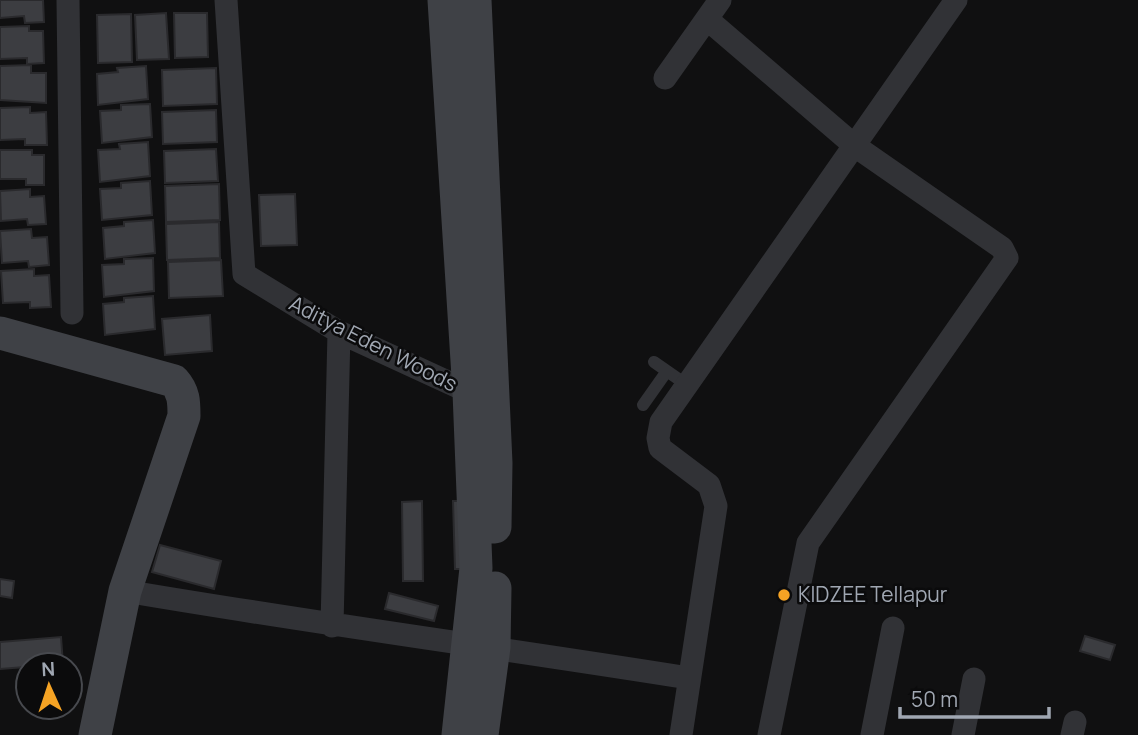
<svg xmlns="http://www.w3.org/2000/svg" width="1138" height="735" viewBox="0 0 1138 735" font-family="Manrope,sans-serif">
<style>
.building{fill:#3c3d41;stroke:#2a2a2d;stroke-width:2}
.lines{fill:none;stroke-linecap:round;stroke-linejoin:round}
.lane{stroke:#313236;stroke-width:12}
.street{stroke:#313236;stroke-width:23}
.secondary{stroke:#3f4146;stroke-width:33}
.poi-dot{fill:#f5a324;stroke:#0b0b0c;stroke-width:2.5}
.labels{text-anchor:middle;stroke-width:5;stroke-linejoin:round;paint-order:stroke}
.street-label{font-size:21px;fill:#a0a7b2;stroke:#0b0b0c}
.poi-label{font-size:21px;fill:#a0a7b2;stroke:#0b0b0c;text-anchor:start}
</style>
<rect width="100%" height="100%" fill="#101011"/>
<path class="building" d="M0 0H43L44 22 25 23 24 16 0 18Z
M166 13 169 59 137 60 135 15Z
M174 13H207L208 57 175 58Z
M131 14 132 62 98 63 97 15Z
M29 26V31H43L44 63 27 64V58L0 59V27Z
M31 65V73H46V103L0 100V66Z
M146 66 148 99 98 105 97 74 118 72 117 68Z
M216 68 217 104 163 106 162 70Z
M150 104 152 137 102 143 100 111 121 110V105Z
M30 107V113L46 112 47 145H25V139L0 140V108Z
M216 110 217 142 163 144 162 112Z
M148 142 150 176 100 182 98 150 120 149 119 144Z
M216 149 218 181 165 183 164 151Z
M0 150H32V155H44V185H26V179H0Z
M150 181 152 215 102 220 100 189 121 188V183Z
M219 184 220 220 166 222 165 186Z
M30 189V197L44 196 46 224 28 225 27 219 1 221 0 191Z
M295 194 297 245 261 246 259 195Z
M153 220 155 253 105 259 103 228 124 226V222Z
M219 222 220 258 167 260 166 224Z
M31 229 32 238 47 237 49 265 29 267 28 261 2 263 0 231Z
M153 258 154 291 104 297 102 265 124 264V259Z
M221 260 223 296 169 298 168 262Z
M34 269V276L49 275 51 307 30 308V302L3 303 1 271Z
M153 296 155 329 105 335 103 304 124 302V298Z
M210 315 212 351 165 355 162 319Z
M422 501 423 581H403L402 502Z
M453 501H466L468 569H455Z
M160 545 221 561 214 589 152 572Z
M0 579 14 581 12 598 0 596Z
M389 593 438 606 434 621 385 609Z
M1085 636 1115 645 1110 660 1080 651Z
M61 637 63 664 0 669V642Z"/>
<g class="lines">
<path class="lane" d="M654 362 687 385
M643 405 667 371"/>
<path class="street" d="M68 0 72 313
M226 0 244 274 339 332 478 396
M707 19 855 146 1002 248 1007 258 808 543 769 735
M665 78 720 0
M125 591C312 623 501 648 689 678
M332 626 339 332
M681 735 716 506 709 485 660 448 658 438 661 422 956 0
M872 735 893 628
M963 735 974 679
M1072 735 1075 722"/>
<path class="secondary" d="M444 0 469 392 476 568 458 735
M475 0 496 463 495 527
M0 333 174 381C184 392 184 402 184 416L125 591 95 735
M482 735 494 647 495 588"/>
</g>
<circle class="poi-dot" cx="784" cy="595" r="7"/>
<g class="labels">
<g class="street-label">
<text transform="translate(373 344) rotate(27)" y="7">Aditya Eden Woods</text>
</g>
<g class="poi-label">
<text x="798" y="602">KIDZEE Tellapur</text>
</g>
</g>
<g transform="translate(49 686) rotate(357)"><circle r="33" fill="#0b0b0c" stroke="#47494e" stroke-width="2"/>
<path d="M0-5L12 26L0 18L-12 26Z" fill="#f5a324"/>
<text y="-10" font-size="19" font-weight="bold" text-anchor="middle" fill="#a0a7b2">N</text>
</g>
<path d="M900 707v10h149v-10" fill="none" stroke="#a0a7b2" stroke-width="3.5"/>
<text x="911" y="707" font-size="21" fill="#a0a7b2" stroke="#0b0b0c" stroke-width="5" paint-order="stroke">50 m</text>
</svg>
